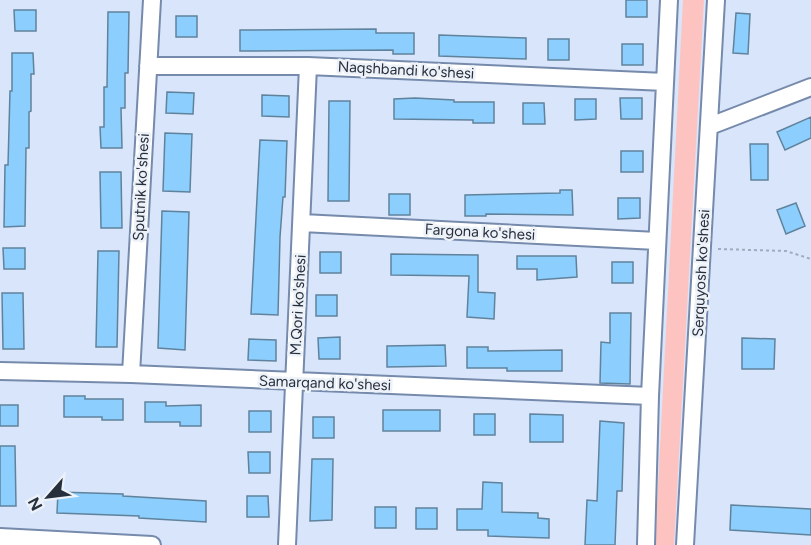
<svg xmlns="http://www.w3.org/2000/svg" width="811" height="545" viewBox="0 0 811 545" font-family="Figtree,sans-serif">
<style>
.green{fill:#fdc3c1}
.building{fill:#8ccefd;stroke:#60839d;stroke-width:1.5}
.lines{fill:none;stroke-linecap:round;stroke-linejoin:round}
.minor-casing{stroke:#768aac;stroke-width:20}
.path{stroke:#a0abbe;stroke-width:2;stroke-dasharray:3 3;stroke-linecap:butt}
.minor{stroke:#fff;stroke-width:16}
.labels{text-anchor:middle;stroke-width:5;stroke-linejoin:round;paint-order:stroke}
.street-label{font-size:15px;fill:#272f3d;stroke:#edf2f9}
</style>
<rect width="100%" height="100%" fill="#d8e5fb"/>
<path class="green" d="M683 0H704L674 545H655Z"/>
<path class="building" d="M626 0H647V17H626Z
M14 10H36V31H15Z
M108 12H129L128 73H125V108H121L122 148H101L100 127H104V87H107Z
M736 13 750 14 748 54 733 53Z
M176 16H197V37H176Z
M376 29V33H414V54H393V50L240 51V30Z
M439 35 526 38V59L439 56Z
M548 39H569V60H548Z
M622 44H643V65H622Z
M12 53H33L34 74H31V111L29 112V148H26L25 226 4 227 5 165H8L10 91H12Z
M167 92 194 93 193 114 166 113Z
M262 95 289 96V117L262 116Z
M415 98 454 100V102H494V123H473V120L394 119V99Z
M620 98H642V119H621Z
M575 99H596V119L575 120Z
M329 101H350L349 201H328Z
M523 103H544L545 124H523Z
M811 117V138L785 150 777 132Z
M165 133 192 134 190 192 163 191Z
M260 140 287 141 285 197H283L280 237 278 315 251 314Z
M750 144H768V180H751Z
M621 151H643V172H621Z
M100 172H121L122 228H101Z
M560 190H572L573 215 486 214V216H465V195L560 193Z
M389 194H410V215H389Z
M618 198H640V218L618 219Z
M796 203 805 226 786 234 777 210Z
M162 211 189 212 185 350 158 348Z
M3 248H25V269H4Z
M98 251H119L117 347H96Z
M320 252H341V273H320Z
M391 254 478 255V292L495 293 494 319 467 317 469 276 391 275Z
M517 256H576L577 277 537 280V269H517Z
M612 262H633V283H612Z
M2 293H23L24 349H3Z
M316 295H337V316H316Z
M610 313H631L630 384 600 383 601 342 610 343Z
M340 337V359H319L318 338Z
M742 338 775 339 774 369H742Z
M249 339 276 340V361L248 360Z
M445 345 446 366 387 367V346Z
M467 347H488V351L562 350V371H507V368H467Z
M64 396H85V399H123V420H102V417H64Z
M145 402H166V406L201 405V426H180V422H145Z
M0 405H18V426H0Z
M383 410H440V431H383Z
M249 411H271V432H249Z
M474 414H495V435H474Z
M530 414 563 415V442H530Z
M313 417H334V438H313Z
M600 421 624 423 622 491H617L615 545H585L587 500 597 501Z
M0 446H15L16 506H0Z
M248 452H270V473H249Z
M312 459H333L332 520 310 521Z
M483 482 502 483V512L538 513V518L549 519V538L488 536V530H457V509H482Z
M58 492 123 494V496L206 501V522L139 518V516L57 513Z
M247 496H268L269 517H247Z
M731 505 811 509V535L730 530Z
M375 507H396V528H375Z
M416 508H437V529H416Z"/>
<g class="lines">
<defs>
<path id="minor" d="M148 66H308L665 82
M710 126 811 87
M302 223 657 241
M0 371 131 374 650 396
M131 374 152 0
M0 537 152 545
M287 545 308 66
M646 545 650 396 669 0
M685 545 716 0"/>
</defs>
<use href="#minor" class="minor-casing"/>
<path class="path" d="M718 249 786 251 811 259"/>
<use href="#minor" class="minor"/>
</g>
<g class="labels">
<g class="street-label">
<text transform="translate(406 70) rotate(3)" y="5">Naqshbandi ko'shesi</text>
<text transform="translate(141 187) rotate(-87)" y="5">Sputnik ko'shesi</text>
<text transform="translate(480 232) rotate(3)" y="5">Fargona ko'shesi</text>
<text transform="translate(701 273) rotate(-87)" y="5">Serquyosh ko'shesi</text>
<text transform="translate(298 305) rotate(-87)" y="5">M.Qori ko'shesi</text>
<text transform="translate(325 383) rotate(2)" y="5">Samarqand ko'shesi</text>
</g>
</g>
<g transform="translate(48 497) rotate(242)" stroke="#edf2f9" stroke-width="4.5" paint-order="stroke">
<path d="M0-4.5L10 22L0 15L-10 22Z" fill="#272f3d"/>
<text y="-9" font-size="16" font-weight="bold" text-anchor="middle" fill="#272f3d">N</text>
</g>
</svg>
